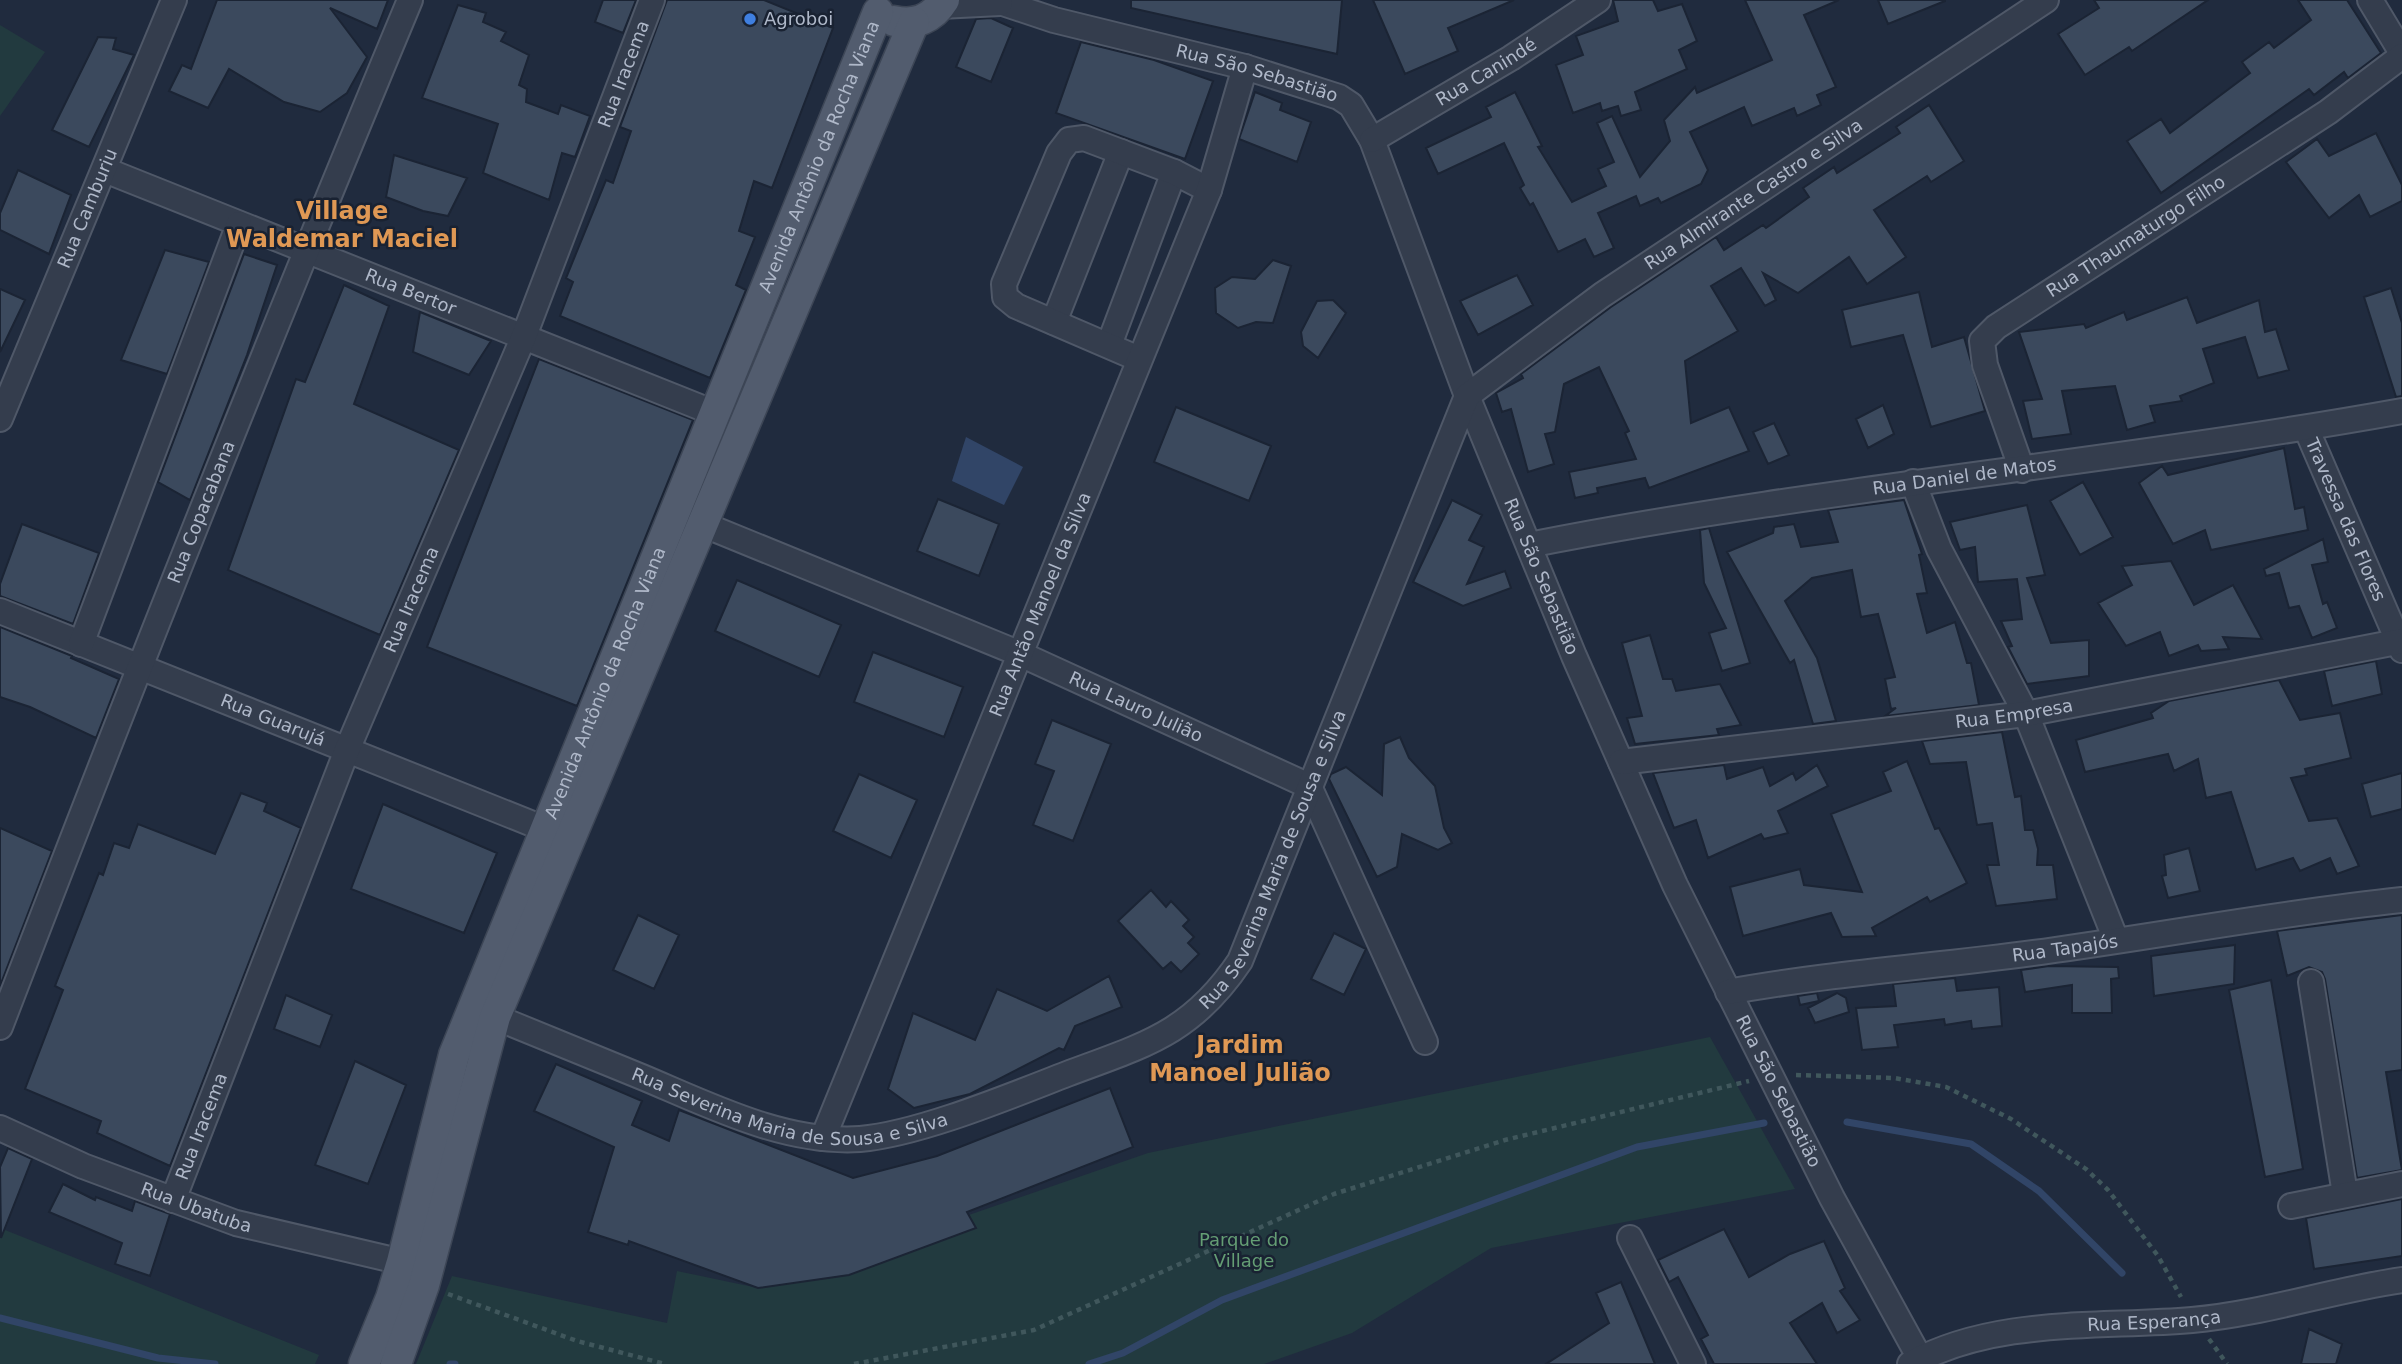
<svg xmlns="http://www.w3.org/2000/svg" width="2402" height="1364" viewBox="0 0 2402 1364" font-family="'DejaVu Sans',sans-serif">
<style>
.green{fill:#223a3f}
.water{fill:#314567}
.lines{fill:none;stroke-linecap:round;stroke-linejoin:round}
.stream{stroke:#314567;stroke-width:7}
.building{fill:#3b495d;stroke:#1b2434;stroke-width:2}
.minor-casing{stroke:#4f5868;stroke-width:28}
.major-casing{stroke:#3d4656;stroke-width:33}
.path{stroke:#40575c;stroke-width:4.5;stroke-dasharray:5 5;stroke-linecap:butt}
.minor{stroke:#343d4d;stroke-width:24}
.major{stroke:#525c6e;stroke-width:30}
.shop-dot{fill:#3f7fe0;stroke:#192232;stroke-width:2.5}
.labels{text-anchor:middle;stroke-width:5;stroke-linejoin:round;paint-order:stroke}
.poi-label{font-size:18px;fill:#afb8c9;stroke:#192232;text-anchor:start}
.street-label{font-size:18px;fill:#afb8c9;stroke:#192232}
.park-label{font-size:18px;fill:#649d74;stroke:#192232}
.district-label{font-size:24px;font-weight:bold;fill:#df9854;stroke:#192232}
</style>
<rect width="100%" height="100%" fill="#202b3e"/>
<path class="green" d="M0 25 45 52 0 116Z
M1710 1037 1795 1189 1491 1248 1352 1333 1264 1364H416L452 1276 667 1323 677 1271 758 1288 1148 1153Z
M0 1228 319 1355 315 1364H0Z"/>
<path class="water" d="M966 437 1023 467 1004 505 952 481Z"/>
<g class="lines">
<path class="stream" d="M1847 1122 1971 1144 2039 1191 2122 1273
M0 1318 158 1358 215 1364
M450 1364H455
M1089 1364 1123 1353 1222 1300 1637 1147 1764 1123"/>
</g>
<path class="building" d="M217 0H388L377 29 330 8 367 57 347 93 320 112 284 102 229 69 208 108 169 91 182 65 191 69Z
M603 0H636L623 33 595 22Z
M667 0H764L833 28 772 188 754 181 739 231 755 237 736 285 746 290 710 378 560 316 573 282 566 278 606 180 613 183 631 131 620 127Z
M1131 0H1342L1337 54 1131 8Z
M1373 0H1514L1448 28 1458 51 1405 74Z
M1613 0H1653L1658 11 1682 4 1697 41 1679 50 1687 69 1635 92 1641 110 1621 116 1618 106 1602 111 1600 103 1573 113 1556 65 1583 55 1576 36 1618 21Z
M1745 0H1839L1804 15 1836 87 1817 95 1821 105 1797 116 1794 108 1752 126 1744 107 1690 132 1708 170 1701 184 1661 203 1658 198 1640 206 1636 196 1598 213 1614 248 1594 257 1585 239 1558 252 1533 203 1530 205 1520 188 1524 185 1504 143 1438 174 1426 148 1491 117 1486 107 1515 92 1542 146 1538 147 1572 202 1606 186 1598 169 1614 162 1597 123 1612 116 1640 177 1670 141 1664 120 1695 87 1697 93 1772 60Z
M1878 0H1945V1L1888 24Z
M2094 0H2208L2132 51 2129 47 2085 75 2058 34 2099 8Z
M2298 0H2347L2381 53 2348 78 2344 72 2314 95 2309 89 2161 193 2127 141 2161 119 2170 133 2250 73 2242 62 2269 42 2274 48 2311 20Z
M458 5 486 13 483 22 506 32 501 41 529 55 519 85 527 89 526 102 558 114 561 105 590 116 575 157 562 153 549 200 483 173 498 124 422 98Z
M991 18 1013 28 991 82 956 67 976 19Z
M98 37 116 38 113 49 134 55 89 147 52 130Z
M1081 42 1154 60 1213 81 1185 159 1056 113Z
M1255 92 1282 103 1280 110 1311 122 1297 162 1239 139Z
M1929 105 1964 161 1931 182 1927 176 1874 210 1906 257 1867 284 1849 257 1798 293 1763 273 1776 300 1765 306 1741 268 1711 286 1738 331 1685 361 1691 423 1729 407 1749 451 1649 488 1645 478 1597 488 1598 493 1575 498 1569 472 1636 459 1625 433 1629 431 1599 367 1564 384 1555 432 1545 434 1554 464 1528 472 1511 409 1502 412 1496 393 1523 378 1521 374 1611 307 1716 237 1724 250 1763 225 1766 228 1809 197 1803 188 1834 167 1837 173 1900 133 1896 127Z
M2376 133 2402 185V201L2370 217 2359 195 2329 218 2286 162 2317 139 2329 156Z
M394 155 467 178 448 216 423 211 386 197Z
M18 170 71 195 49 254 0 230V213Z
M165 250 209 262 167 374 121 360Z
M244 254 277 265 247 355 190 500 158 482Z
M1273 260 1291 266 1273 323 1256 322 1238 328 1216 313 1215 288 1232 277 1255 279Z
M1517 275 1533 305 1478 335 1460 301Z
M344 285 389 306 354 404 459 450 380 635 228 570 296 379 305 382Z
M2391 288 2402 323V396L2396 397 2364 297Z
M0 289 25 300 0 352Z
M1919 292 1932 347 1964 337 1985 411 1931 427 1903 335 1851 347 1842 310Z
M2187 297 2197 323 2259 300 2265 332 2276 329 2289 370 2258 378 2245 337 2203 349 2214 383 2180 396 2182 401 2150 406 2155 422 2127 430 2115 386 2062 391 2071 434 2032 439 2023 401 2042 399 2019 332 2084 324 2086 328 2124 312 2127 320Z
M1333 300 1346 313 1318 358 1303 346 1301 332 1317 301Z
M420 312 491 341 469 375 413 352Z
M539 359 693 420 577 706 427 647Z
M1883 405 1894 434 1868 448 1856 419Z
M1176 407 1271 446 1249 501 1154 462Z
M1774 423 1789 455 1768 464 1753 432Z
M2284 448 2295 509 2304 507 2308 530 2211 550 2205 530 2173 544 2139 483 2162 466 2168 475Z
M2083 482 2113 537 2080 555 2050 501Z
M938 499 999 524 979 576 917 551Z
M1452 500 1482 515 1469 540 1484 547 1467 584 1505 571 1511 588 1463 606 1413 582Z
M1904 500 1922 554 1919 555 1927 593 1917 594 1927 633 1955 622 1967 663H1971L1979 705 1885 716 1896 708 1891 709 1885 679 1895 677 1878 614 1861 617 1852 570 1812 578 1785 601 1817 658 1836 721 1813 724 1794 660 1790 663 1727 552 1773 533 1774 527 1794 524 1801 547 1838 542 1828 510Z
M2027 505 2045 575 2027 578 2051 643 2089 640V676L2027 684 2008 647 2012 646 2001 621 2022 619 2017 579 1978 582 1975 547 1960 550 1950 522Z
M22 524 99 553 73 624 0 596V584Z
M1709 528 1750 663 1722 671 1709 633 1726 628 1704 583 1700 530Z
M2323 539 2328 562 2312 565 2323 604 2327 602 2337 628 2312 638 2299 606 2289 608 2279 573 2266 576 2264 569Z
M2171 561 2194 605 2233 585 2262 639 2223 637 2229 649 2201 651 2198 645 2169 656 2160 632 2126 646 2098 603 2132 585 2122 566Z
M737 580 841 625 819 677 715 631Z
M0 627 72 656 71 658 119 679 96 738 30 707 0 697Z
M1650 635 1663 679H1672L1676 691 1720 684 1741 725 1717 729 1719 735 1635 744 1627 718 1642 716 1622 643Z
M873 652 963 687 944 737 854 702Z
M2376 661 2382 694 2332 706 2324 671Z
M2279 680 2300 720 2340 713 2351 758 2305 769 2307 775 2291 778 2309 821 2337 818 2359 866 2337 874 2330 858 2300 871 2293 858 2256 870 2231 792 2206 798 2198 759 2174 771 2168 754 2085 772 2076 740 2153 718 2151 713 2169 701Z
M1052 720 1111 744 1073 841 1033 825 1054 771 1035 764Z
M2002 732 2015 797 2021 796 2025 830H2033L2038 849 2037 865H2053L2057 899 1996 906 1987 865H1999L1992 823 1977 825 1966 762 1930 764 1922 741Z
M1400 737 1409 758 1435 786 1444 828 1452 843 1438 850 1402 834 1397 867 1377 877 1329 779 1331 774 1346 767 1382 795 1384 744Z
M1907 761 1935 829 1939 828 1967 883 1930 902 1927 897 1872 928 1876 936 1842 937 1831 913 1743 936 1730 887 1800 869 1804 885 1862 892 1831 814 1891 791 1883 772Z
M1724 765 1727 779 1763 767 1770 786 1793 773 1796 780 1817 765 1828 786 1778 811 1788 833 1764 839 1761 834 1708 858 1696 820 1674 828 1653 773Z
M2402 773V809L2371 817 2362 784Z
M859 774 917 800 891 858 833 831Z
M241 793 267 803 264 811 301 828 170 1166 97 1133 101 1121 25 1089 63 990 55 986 99 873 103 875 114 843 129 848 138 824 215 854Z
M383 804 497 853 464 933 351 889Z
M0 828 52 851 0 986Z
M2189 848 2200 891 2168 898 2162 876 2166 875 2164 855Z
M1151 890 1166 907 1171 901 1189 920 1183 926 1194 937 1188 943 1199 954 1181 972 1171 962 1163 969 1118 921Z
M638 915 679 935 654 989 613 970Z
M2402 915V1070L2386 1072 2402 1170 2357 1178 2325 979 2322 972 2309 967 2287 976 2277 931Z
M1334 933 1366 949 1344 995 1311 979Z
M2235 945 2234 984 2154 996 2151 956Z
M2049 966 2118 967 2119 978 2111 979 2112 1013H2072V985L2025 992 2021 970Z
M1109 976 1122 1007 1075 1026 1064 1050 1059 1048 970 1094 914 1108 888 1089 913 1013 975 1040 997 989 1047 1011Z
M1955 978 1957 991 1999 987 2002 1026 1972 1029 1971 1021 1945 1025 1944 1019 1894 1025 1898 1047 1862 1050 1856 1008 1896 1006 1893 984Z
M2271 980 2303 1169 2265 1177 2229 990Z
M1817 993 1819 1001 1800 1005 1798 996Z
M1837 993 1846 998 1849 1012 1815 1023 1808 1008Z
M286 995 332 1015 320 1047 274 1029Z
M355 1061 406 1085 368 1184 315 1165Z
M556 1064 642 1101 632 1125 669 1141 679 1110 853 1178 937 1156 1110 1088 1133 1147 967 1212 976 1228 849 1275 758 1288 629 1241 628 1245 588 1232 614 1147 534 1111Z
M8 1148 32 1159 1 1238 0 1167Z
M63 1184 95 1200 96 1197 132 1211 135 1201 170 1214 150 1276 115 1264 122 1243 49 1212Z
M2402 1199V1256L2314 1269 2306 1218Z
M1724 1229 1749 1277 1790 1254 1824 1241 1845 1288 1840 1291 1860 1320 1837 1333 1822 1303 1790 1323 1817 1364H1714L1701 1339 1708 1335 1678 1277 1669 1282 1658 1260Z
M1621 1282 1655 1364H1546L1609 1323 1596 1293Z
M2309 1329 2342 1344 2336 1364H2301Z"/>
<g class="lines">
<defs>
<g id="minor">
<path id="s1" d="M994 0 1054 20 1245 67 1339 97 1351 105 1372 140 1467 396 1574 656 1675 885 1832 1198 1923 1364"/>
<path d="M2370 0 2402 53"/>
<path d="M940 6 1000 3"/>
<path id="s2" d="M1372 140 1511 58 1598 0"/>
<path id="s3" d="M105 170 717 414"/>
<path d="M1054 322 1121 152"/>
<path d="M1109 345 1174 172"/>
<path d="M1139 359 1016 306 1005 297 1004 284 1059 153 1069 140 1084 138 1174 172 1209 190"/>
<path id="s4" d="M0 419 174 0"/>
<path id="s5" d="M2306 428 2402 650"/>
<path id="s6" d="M2022 470 1985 365 1982 341 1996 327 2328 112 2402 56"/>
<path d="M1913 482 1939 549 2026 714 2116 940"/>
<path id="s7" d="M702 524 1018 653 1309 786 1425 1042"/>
<path id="s8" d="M1529 545C1818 488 2112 463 2402 411"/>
<path id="s9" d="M0 611 545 829"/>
<path d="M81 644 239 224"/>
<path id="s10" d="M1621 762 2026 714 2402 641"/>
<path d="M2311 982 2345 1194"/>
<path id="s11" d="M1728 992C1837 972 1946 966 2055 950 2171 934 2286 912 2402 900"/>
<path id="s12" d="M495 1017C544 1037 593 1057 642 1077 709 1105 785 1144 860 1139 919 1134 1010 1096 1067 1074 1144 1045 1191 1034 1240 961L1467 396 1602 295 2046 0"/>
<path id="s13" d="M0 1027C132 683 268 340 410 0"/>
<path id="s14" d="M0 1128 83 1166 236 1223 402 1262"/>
<path id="s15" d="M823 1138 1209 190 1245 67"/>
<path id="s16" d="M173 1200 347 750 524 336 652 0"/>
<path d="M2291 1206 2402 1184"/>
<path d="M1630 1238 1693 1364"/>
<path id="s17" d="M1910 1364C1997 1317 2098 1328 2192 1320 2263 1314 2332 1290 2402 1280"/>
</g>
<g id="major">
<path d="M894 21C915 26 933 18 944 0"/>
<path id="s18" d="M364 1364 391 1298 402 1262 454 1055 878 12"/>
<path d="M396 1364 424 1285 495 1017 914 22"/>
</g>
</defs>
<use href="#minor" class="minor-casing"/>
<use href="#major" class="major-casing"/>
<path class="path" d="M1796 1075 1894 1078 1946 1087 2011 1119 2086 1169 2108 1190 2158 1256 2181 1297
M448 1294 577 1341 665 1364
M2209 1339 2227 1364
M854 1364 1034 1330 1334 1194 1505 1140 1749 1081"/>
<use href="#minor" class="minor"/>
<use href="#major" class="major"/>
</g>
<circle class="shop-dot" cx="750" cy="19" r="7"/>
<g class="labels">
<g class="poi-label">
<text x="764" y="25">Agroboi</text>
</g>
<g class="street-label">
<text dy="6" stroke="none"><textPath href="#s2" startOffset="133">Rua Canindé</textPath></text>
<text dy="6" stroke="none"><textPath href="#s16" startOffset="1213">Rua Iracema</textPath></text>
<text dy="6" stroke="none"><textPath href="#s1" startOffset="273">Rua São Sebastião</textPath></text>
<text dy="6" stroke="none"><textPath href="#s18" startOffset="1292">Avenida Antônio da Rocha Viana</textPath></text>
<text dy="6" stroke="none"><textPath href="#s12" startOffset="1776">Rua Almirante Castro e Silva</textPath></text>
<text dy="6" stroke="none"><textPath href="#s4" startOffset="228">Rua Camburiu</textPath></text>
<text dy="6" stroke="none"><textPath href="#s6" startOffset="322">Rua Thaumaturgo Filho</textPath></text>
<text dy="6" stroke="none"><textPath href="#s3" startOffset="329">Rua Bertor</textPath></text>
<text dy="6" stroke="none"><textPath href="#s8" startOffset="441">Rua Daniel de Matos</textPath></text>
<text dy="6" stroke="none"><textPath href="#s13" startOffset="553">Rua Copacabana</textPath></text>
<text dy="6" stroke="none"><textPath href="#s5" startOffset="100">Travessa das Flores</textPath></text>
<text dy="6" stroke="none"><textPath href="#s1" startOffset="882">Rua São Sebastião</textPath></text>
<text dy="6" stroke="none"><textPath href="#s16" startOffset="646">Rua Iracema</textPath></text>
<text dy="6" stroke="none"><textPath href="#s15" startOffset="576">Rua Antão Manoel da Silva</textPath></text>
<text dy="6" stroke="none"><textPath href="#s18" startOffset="724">Avenida Antônio da Rocha Viana</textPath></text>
<text dy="6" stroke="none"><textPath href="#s7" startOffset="471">Rua Lauro Julião</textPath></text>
<text dy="6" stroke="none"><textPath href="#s10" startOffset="396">Rua Empresa</textPath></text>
<text dy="6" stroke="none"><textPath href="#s9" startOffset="294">Rua Guarujá</textPath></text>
<text dy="6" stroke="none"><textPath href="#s12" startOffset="922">Rua Severina Maria de Sousa e Silva</textPath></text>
<text dy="6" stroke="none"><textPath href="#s11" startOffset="340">Rua Tapajós</textPath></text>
<text dy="6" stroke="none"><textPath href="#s12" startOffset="313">Rua Severina Maria de Sousa e Silva</textPath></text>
<text dy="6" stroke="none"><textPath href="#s1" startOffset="1449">Rua São Sebastião</textPath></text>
<text dy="6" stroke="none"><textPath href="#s16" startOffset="79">Rua Iracema</textPath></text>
<text dy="6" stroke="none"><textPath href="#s14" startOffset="212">Rua Ubatuba</textPath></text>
<text dy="6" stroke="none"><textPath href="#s17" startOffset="250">Rua Esperança</textPath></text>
</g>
<g class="park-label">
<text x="1244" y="1246">Parque do<tspan x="1244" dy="21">Village</tspan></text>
</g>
<g class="district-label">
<text x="342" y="219">Village<tspan x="342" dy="28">Waldemar Maciel</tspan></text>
<text x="1240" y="1053">Jardim<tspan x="1240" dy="28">Manoel Julião</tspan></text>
</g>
</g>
</svg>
